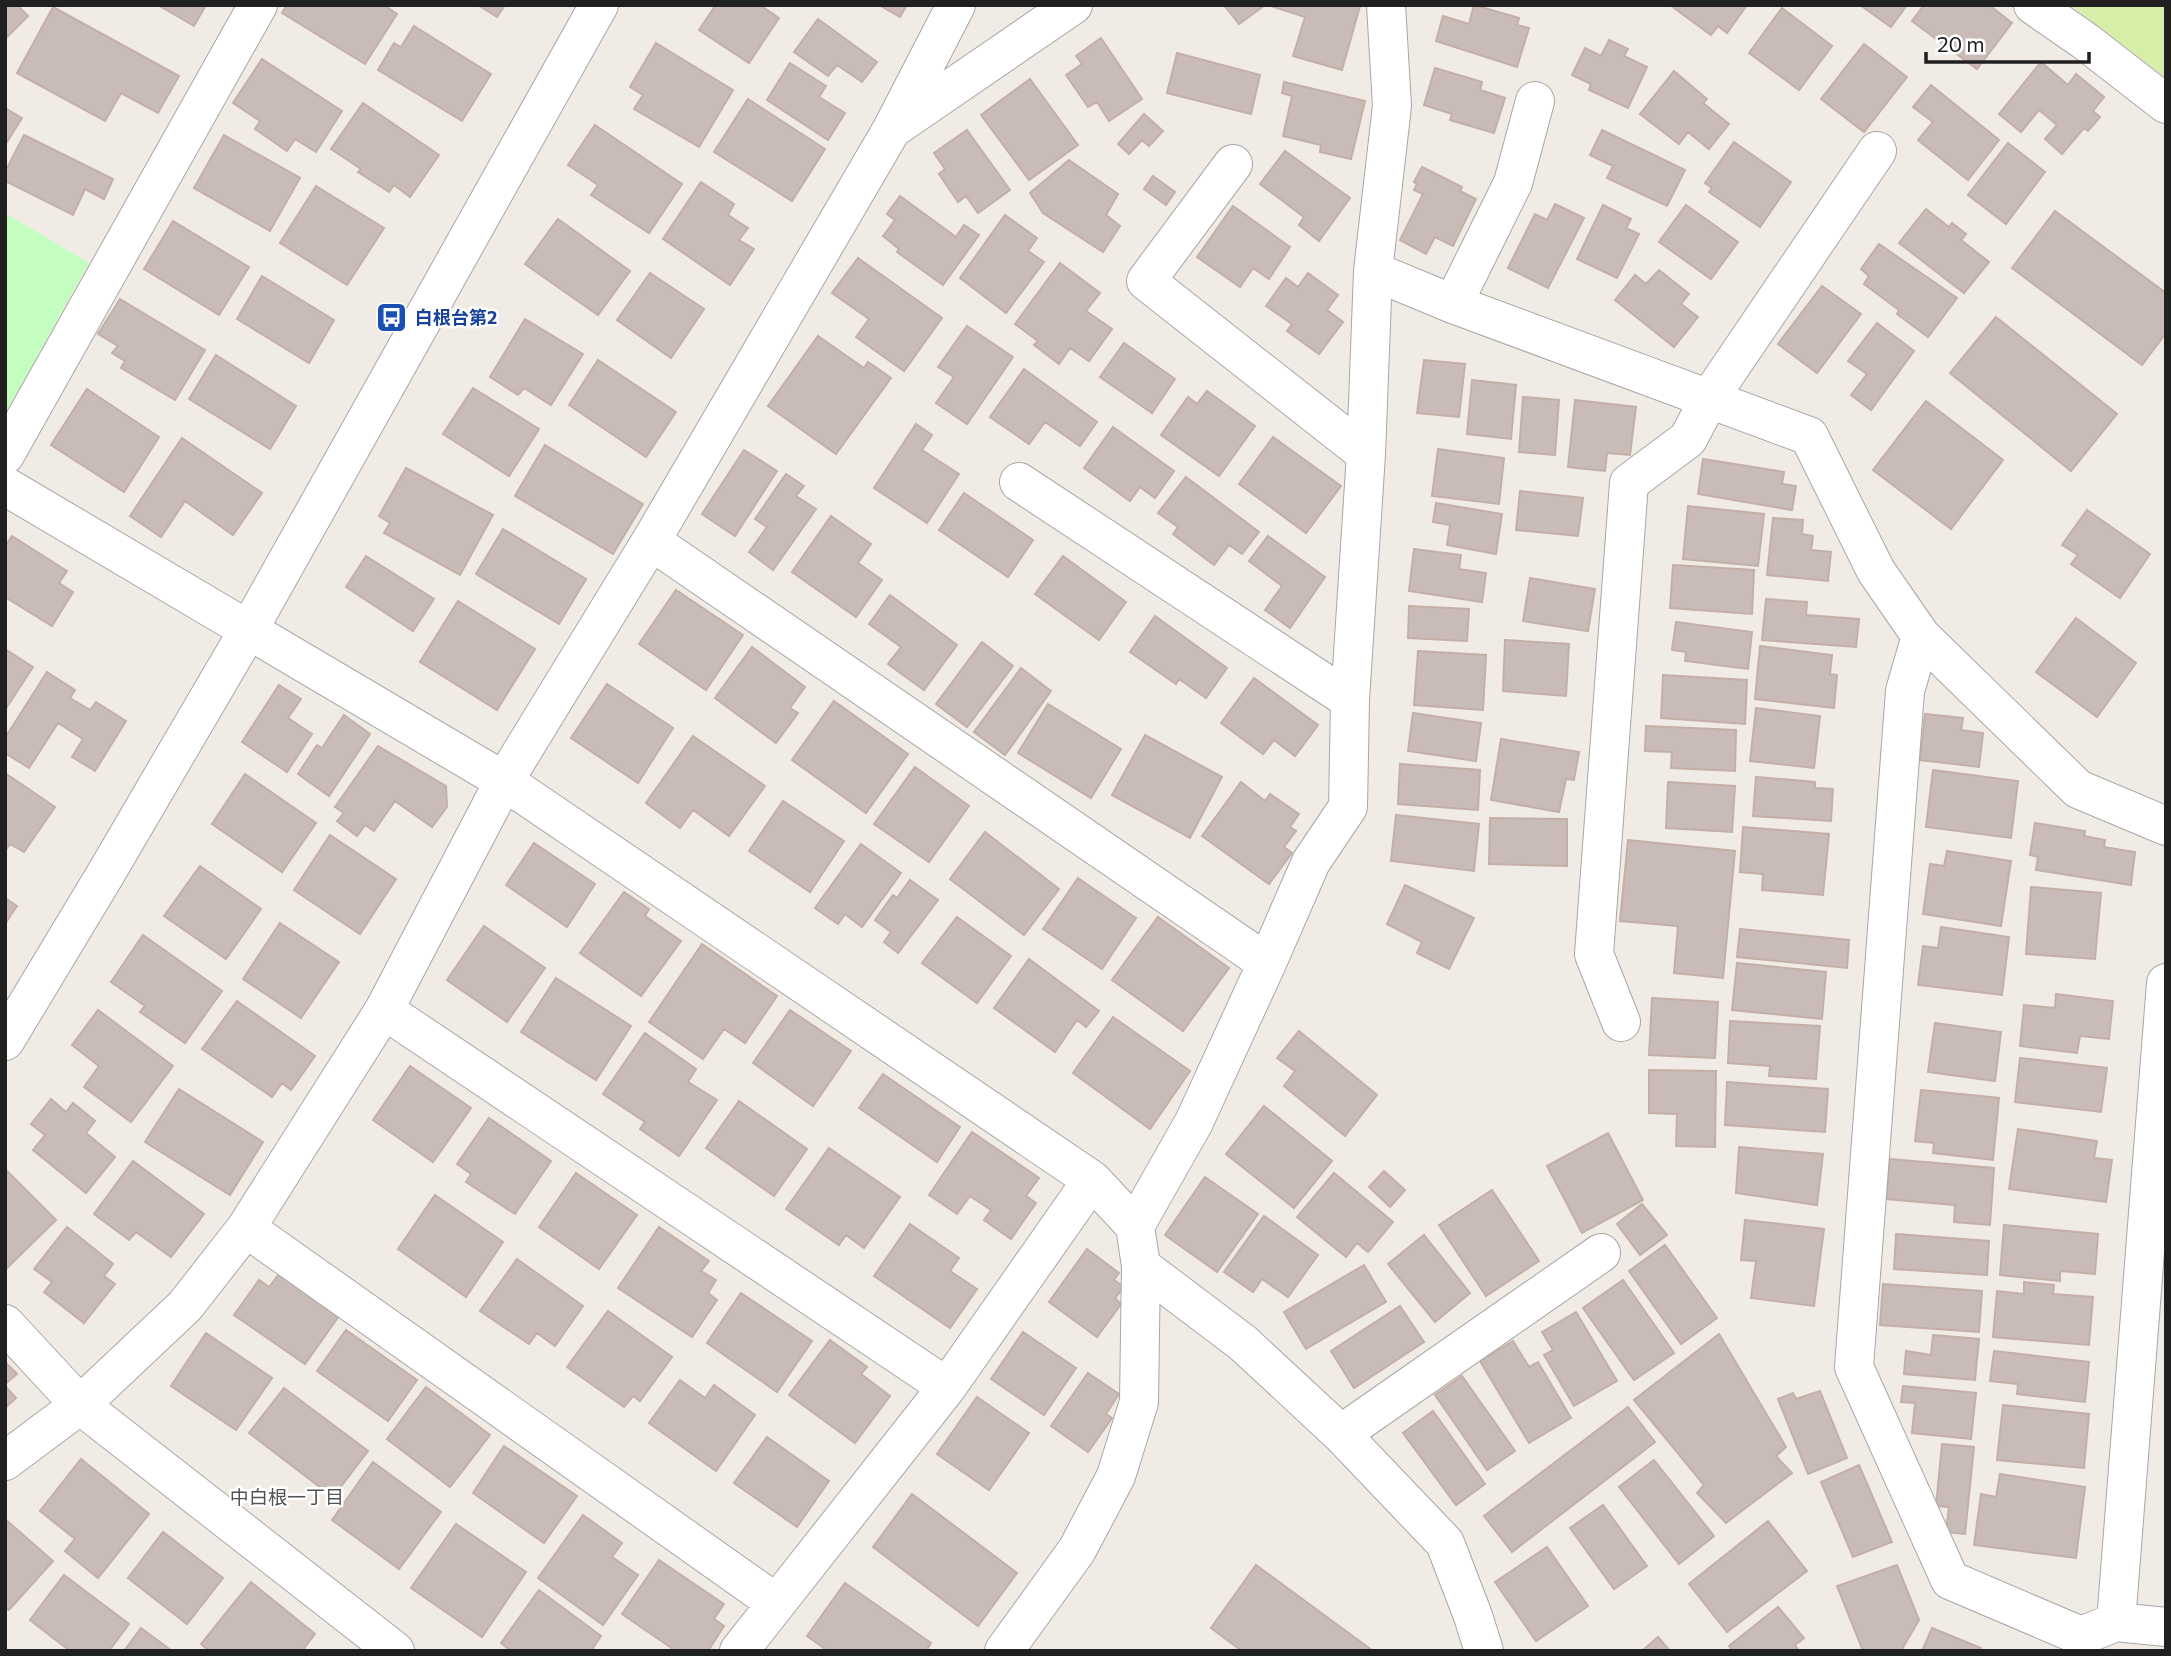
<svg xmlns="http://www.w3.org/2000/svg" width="2171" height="1656" viewBox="0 0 2171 1656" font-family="Commissioner,'Noto Sans JP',sans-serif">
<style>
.grass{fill:#d5eea8}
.park{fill:#c4fdc0}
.building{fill:#c9bcb8;stroke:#c4afa6;stroke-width:2}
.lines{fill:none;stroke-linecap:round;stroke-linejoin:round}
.minor-casing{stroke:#a7a7a7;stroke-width:40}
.tertiary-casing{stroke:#a7a7a7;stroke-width:40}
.minor{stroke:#fff;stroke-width:38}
.tertiary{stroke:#fff;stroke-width:38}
.labels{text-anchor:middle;stroke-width:5;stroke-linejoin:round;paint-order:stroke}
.transit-label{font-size:18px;font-weight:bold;fill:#164399;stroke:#fff;text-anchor:start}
.neighbourhood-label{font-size:19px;fill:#535353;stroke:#fff}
</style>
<rect width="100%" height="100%" fill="#f1ebe5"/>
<path class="grass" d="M2071 5H2166V78Z"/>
<path class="park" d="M5 213 89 263 5 414Z"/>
<path class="building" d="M5 5H17L28 16 5 39Z
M158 5H206L194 26Z
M287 5H384L397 14 365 64 282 13Z
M478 5H505L497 17Z
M714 5H760L779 18 749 63 699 30 715 6Z
M879 5H907L900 17Z
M1224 5H1265L1239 24Z
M1268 5 1360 6 1342 70 1293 56 1305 17Z
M1474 5 1519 18 1517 25 1529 28 1517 67 1436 41 1443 16 1469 24Z
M1670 5H1747L1727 33 1718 26 1711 35Z
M1860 5H1907L1891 27Z
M1924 5H1989L2012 23 1977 69 1912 21Z
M53 7 179 76 158 113 121 93 105 121 17 73Z
M1782 8 1832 46 1799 90 1749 53Z
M818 19 877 62 862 82 837 65 828 76 794 52Z
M414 26 491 74 462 121 378 70 394 43 401 47Z
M1101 38 1142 99 1109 121 1097 102 1088 107 1066 75 1082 64 1076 56Z
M1609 40 1628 49 1624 56 1647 67 1628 108 1589 90 1591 84 1572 75 1585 48 1601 56Z
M656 43 733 90 699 147 634 109 643 95 630 87Z
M1864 44 1907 77 1864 132 1821 99Z
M1177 53 1260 75 1251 114 1167 93Z
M262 59 342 111 316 152 295 139 287 151 255 129 260 121 233 103Z
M2041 62 2068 85 2076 74 2104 97 2093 111 2100 117 2088 131 2084 128 2062 154 2045 139 2057 125 2039 110 2021 132 1999 114Z
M790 63 826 86 819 97 845 113 828 140 767 100Z
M1435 68 1482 82 1480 90 1505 98 1494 133 1450 120 1452 114 1424 105Z
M1674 71 1707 99 1703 103 1729 124 1709 149 1688 132 1679 144 1640 114Z
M1030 79 1078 145 1029 180 981 115Z
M1284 82 1365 101 1351 159 1320 152 1321 145 1283 136 1292 96 1282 93Z
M1931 85 1999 140 1968 180 1918 140 1933 122 1913 107Z
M748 99 825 149 792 201 714 152Z
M363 103 439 155 410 197 394 185 389 192 358 172 361 169 331 149Z
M5 108 22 118 7 142 5 141Z
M1144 114 1163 131 1149 146 1142 140 1129 154 1118 144Z
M595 125 682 184 649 233 591 195 598 185 568 165Z
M967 130 1010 190 978 213 966 196 958 202 939 174 945 169 934 153Z
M1602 130 1685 170 1667 206 1607 178 1613 166 1590 155Z
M24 135 113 179 104 199 85 189 73 215 5 181V172Z
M224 135 300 178 270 231 194 188Z
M1734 142 1791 182 1760 227 1709 192 1712 188 1705 183Z
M2008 143 2045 172 2006 224 1968 195Z
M1285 151 1350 198 1319 241 1299 225 1304 217 1260 184Z
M1069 160 1118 194 1106 215 1120 226 1103 252 1043 213 1030 193Z
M1422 167 1462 187 1460 191 1476 199 1453 246 1435 237 1426 254 1400 240 1423 194 1414 190 1417 184 1414 182Z
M1153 176 1175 192 1166 205 1144 189Z
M701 182 734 204 728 215 748 228 739 240 754 249 730 285 663 239Z
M316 186 384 228 347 285 280 243Z
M900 196 956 237 964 225 979 235 943 285 897 252 899 249 883 236 895 220 887 214Z
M1555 204 1584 218 1548 288 1508 268 1535 214 1547 220Z
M1603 205 1631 219 1626 228 1639 234 1617 278 1577 259Z
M1686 205 1738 242 1711 279 1659 242Z
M1233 206 1290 247 1269 279 1253 268 1240 287 1197 257Z
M1926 209 1949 227 1952 223 1966 234 1961 240 1989 262 1964 293 1899 243Z
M2055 211 2166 293V333L2142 365 2012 268Z
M1005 215 1037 238 1028 251 1044 262 1006 313 960 278Z
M558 219 630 271 598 315 525 264Z
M173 221 249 267 219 315 144 269Z
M1879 244 1957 298 1928 337 1897 314 1899 310 1864 284 1869 276 1861 269Z
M858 258 942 318 904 371 856 337 869 319 832 293Z
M1060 263 1100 293 1086 311 1112 329 1089 361 1070 348 1059 364 1034 345 1038 341 1015 324Z
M1659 270 1689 294 1681 304 1698 317 1674 347 1615 300 1635 275 1646 284Z
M650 273 704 309 671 358 617 320Z
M1308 273 1338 295 1327 310 1343 322 1319 354 1287 331 1292 324 1266 306 1286 278 1298 287Z
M262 276 334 320 309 363 237 319Z
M1822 286 1861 314 1817 373 1778 344Z
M120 299 205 350 175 400 121 368 125 361 112 353 118 346 98 334Z
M1996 317 2117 414 2071 471 1950 373Z
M525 319 583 354 551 405 524 388 518 395 490 377Z
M1877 323 1914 351 1871 410 1851 395 1867 374 1848 361Z
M967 326 1013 357 967 424 936 403 954 377 938 367Z
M818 336 864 368 868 362 891 378 836 454 768 406Z
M1124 343 1175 379 1152 413 1100 377Z
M216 355 296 406 270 449 189 399Z
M598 360 676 412 646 457 569 405Z
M1424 360 1465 364 1459 417 1417 413Z
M1024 369 1097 422 1080 446 1045 422 1029 444 990 417Z
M1472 380 1516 385 1511 439 1467 434Z
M473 388 539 429 509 476 443 434Z
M87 389 159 437 124 492 51 445Z
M1207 391 1255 426 1219 476 1161 435 1188 397 1197 404Z
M1523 397 1559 400 1555 455 1519 452Z
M1575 400 1636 407 1630 455 1607 453 1605 471 1568 467Z
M1926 401 2003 460 1951 529 1873 470Z
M916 424 932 435 922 450 959 474 927 523 874 488Z
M1113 427 1174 471 1155 498 1140 487 1130 501 1084 468Z
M1273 437 1341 486 1306 533 1239 484Z
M182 438 262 493 233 535 185 501 161 537 130 516Z
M545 445 643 504 613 554 515 496Z
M1438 449 1504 458 1499 504 1432 496Z
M744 450 777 471 735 536 702 514Z
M1703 459 1784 472 1782 484 1796 486 1792 510 1698 494Z
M406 468 493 515 460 575 384 533 390 523 379 516Z
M786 474 804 486 796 496 816 509 773 570 749 552 767 527 755 519Z
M1186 477 1259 532 1242 554 1229 545 1214 565 1173 534 1178 527 1158 513Z
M1520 491 1583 498 1578 536 1516 530Z
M964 493 1033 540 1008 577 939 530Z
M1436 503 1502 514 1496 554 1447 545 1450 525 1433 522Z
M1688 506 1764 514 1758 566 1683 559Z
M2087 510 2150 554 2120 598 2071 564 2078 555 2062 545Z
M831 516 871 544 858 563 882 580 856 617 792 572Z
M1773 518 1803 520 1802 534 1813 536 1811 550 1831 552 1828 581 1767 575Z
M503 529 586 579 559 624 476 574Z
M12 536 67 571 59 583 73 592 52 626 5 597V546Z
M1268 536 1325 577 1290 628 1265 610 1282 586 1249 561Z
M1414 549 1461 555 1459 569 1486 573 1482 602 1409 591Z
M366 556 434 599 413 631 346 587Z
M1063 556 1126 602 1099 640 1035 594Z
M1673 565 1754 570 1752 614 1670 608Z
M1530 578 1595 589 1588 631 1523 621Z
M676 590 743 635 706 690 639 644Z
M890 595 957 645 924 690 888 664 901 647 869 624Z
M1766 599 1807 602 1806 615 1859 619 1856 647 1762 640Z
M458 601 535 649 497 710 420 662Z
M1409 606 1469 609 1467 641 1408 638Z
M1155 616 1227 668 1206 698 1179 679 1176 684 1130 652Z
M2076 618 2136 663 2097 717 2036 672Z
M1676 622 1752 632 1748 669 1685 661 1686 652 1672 650Z
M1505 640 1569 644 1566 696 1503 691Z
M982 642 1013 666 967 727 936 704Z
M1760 646 1832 655 1830 674 1837 675 1834 708 1755 699Z
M752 647 805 687 790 708 798 713 776 743 715 698Z
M5 649 33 667 5 710Z
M1418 651 1486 655 1483 710 1414 705Z
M1021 668 1051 691 1005 755 974 732Z
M47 672 75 690 70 698 90 710 96 702 126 721 95 771 72 757 83 739 58 723 29 768 5 753V738Z
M1663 675 1747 680 1745 724 1661 718Z
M1254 678 1318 725 1295 756 1274 740 1263 754 1221 723Z
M607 684 673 728 638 783 571 738Z
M279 685 301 699 288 718 312 734 287 772 242 742Z
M834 701 908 754 866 813 792 760Z
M1048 704 1121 749 1091 798 1018 753Z
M1756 708 1820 716 1814 768 1750 761Z
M1413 713 1481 723 1476 761 1408 751Z
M1925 714 1963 718 1961 730 1983 733 1979 767 1920 760Z
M344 715 370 734 329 796 298 774 317 745 322 748Z
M1646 726 1736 730 1735 771 1671 768 1672 752 1645 751Z
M1145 735 1222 777 1190 838 1112 795Z
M693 736 765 786 729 836 693 810 680 828 646 803Z
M1501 739 1579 752 1574 780 1566 779 1559 812 1491 800Z
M378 746 446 786 447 807 432 827 395 801 374 831 365 825 357 836 337 821 344 813 335 807Z
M1400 764 1480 770 1478 810 1398 804Z
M915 767 969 806 929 862 874 824Z
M1933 770 2018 781 2011 838 1926 827Z
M5 773 55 807 24 852 10 844 5 851Z
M245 774 316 823 282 872 212 824Z
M1756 777 1815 782V788L1833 789 1831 821 1753 816Z
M1241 782 1265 801 1270 794 1299 814 1290 827 1296 831 1284 847 1292 853 1269 884 1202 836Z
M1668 782 1735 786 1732 832 1666 828Z
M783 801 844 841 810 892 749 851Z
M1396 815 1479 824 1474 871 1391 861Z
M1490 818 1567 819V866L1489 864Z
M2035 823 2085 831 2084 836 2105 840 2104 847 2135 852 2131 885 2036 870 2038 857 2030 855Z
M1743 827 1829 834 1823 895 1762 890 1763 874 1740 872Z
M985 832 1059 889 1024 935 950 879Z
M330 835 396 879 360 934 294 890Z
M1628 840 1735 851 1723 978 1674 973 1678 926 1620 921Z
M534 843 595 884 567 927 506 885Z
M861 844 901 873 862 927 845 914 838 924 815 908Z
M1947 851 2011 861 2001 926 1923 914 1930 864 1944 866Z
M200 866 261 909 226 959 164 916Z
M1078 878 1136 918 1102 969 1043 929Z
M910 880 938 900 898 953 884 942 891 932 875 920 893 895 897 898Z
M1405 885 1474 918 1449 969 1417 953 1422 942 1387 924Z
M2031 887 2101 893 2095 959 2026 954Z
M624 892 649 909 645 916 681 941 641 996 580 953Z
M5 898 17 906 5 924Z
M957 917 1011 956 977 1003 922 963Z
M1158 917 1229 968 1183 1031 1112 980Z
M280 923 339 962 301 1018 243 979Z
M484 926 545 968 507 1022 447 980Z
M1941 927 2009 937 2002 995 1918 985 1923 946 1938 948Z
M1740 929 1849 940 1847 968 1737 957Z
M143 935 222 991 185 1043 140 1012 145 1006 111 982Z
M702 944 777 996 745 1043 724 1029 703 1059 649 1022Z
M1029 959 1099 1011 1086 1027 1077 1020 1055 1052 994 1008Z
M1737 963 1826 972 1822 1019 1732 1010Z
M556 978 631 1026 596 1080 521 1032Z
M2056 994 2113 1001 2109 1039 2080 1036 2077 1053 2020 1046 2024 1005 2055 1008Z
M1652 998 1718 1002 1715 1058 1649 1055Z
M237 1001 315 1056 291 1090 282 1083 272 1097 202 1049Z
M98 1010 173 1066 131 1122 84 1087 99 1066 72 1045Z
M790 1010 851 1051 813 1106 753 1063Z
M1113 1017 1190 1071 1150 1129 1073 1073Z
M1730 1021 1820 1026 1816 1079 1769 1076 1770 1066 1728 1063Z
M1935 1023 2001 1032 1995 1081 1928 1072Z
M1299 1031 1377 1095 1345 1136 1284 1086 1295 1071 1277 1058Z
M645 1033 696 1069 688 1082 717 1100 679 1156 640 1129 645 1122 603 1094Z
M2020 1058 2107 1068 2101 1112 2015 1102Z
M410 1066 471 1108 433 1162 373 1120Z
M1649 1070 1716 1071 1715 1147 1676 1146 1677 1114 1649 1113Z
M883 1074 960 1127 937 1162 859 1108Z
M1727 1082 1828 1089 1825 1132 1725 1125Z
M179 1089 263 1142 230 1195 145 1142Z
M1921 1090 1999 1098 1993 1160 1933 1153 1934 1143 1915 1141Z
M51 1099 66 1112 73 1103 95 1121 86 1133 115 1157 86 1193 33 1150 45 1135 31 1124Z
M739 1101 807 1149 774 1196 706 1148Z
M1264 1106 1332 1161 1294 1208 1226 1154Z
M489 1118 551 1161 515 1214 466 1182 471 1174 457 1164Z
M2018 1129 2097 1141 2094 1158 2112 1160 2106 1202 2009 1189Z
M972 1132 1039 1178 1026 1196 1036 1203 1011 1239 984 1220 991 1210 970 1196 957 1214 929 1195Z
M1608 1133 1643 1200 1582 1233 1547 1166Z
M1739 1147 1823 1154 1817 1205 1736 1193Z
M829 1148 900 1197 864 1248 846 1235 839 1245 786 1209Z
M1890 1159 1994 1168 1990 1225 1954 1222 1955 1205 1886 1199Z
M133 1161 204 1214 171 1257 136 1232 129 1240 94 1214Z
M5 1169 56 1220 5 1270Z
M1384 1171 1405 1190 1390 1207 1369 1187Z
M576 1173 637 1215 599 1269 539 1227Z
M1334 1173 1393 1222 1368 1252 1357 1243 1346 1257 1297 1217Z
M1205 1177 1258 1214 1217 1272 1165 1235Z
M1492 1190 1539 1261 1486 1296 1439 1225Z
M435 1195 503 1242 466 1297 398 1249Z
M1642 1204 1667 1235 1640 1255 1617 1224Z
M1264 1216 1318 1255 1288 1297 1262 1279 1253 1292 1224 1272Z
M1745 1220 1824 1229 1814 1306 1751 1298 1756 1261 1741 1260Z
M910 1224 959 1258 950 1271 977 1289 950 1328 874 1276Z
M2004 1225 2098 1234 2095 1274 2060 1271V1281L2000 1275Z
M67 1227 113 1264 104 1276 115 1284 84 1323 44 1292 52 1282 34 1269Z
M659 1227 709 1261 701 1271 716 1280 708 1293 717 1300 692 1337 618 1288Z
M1896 1234 1989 1241 1987 1275 1894 1269Z
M1424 1235 1470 1293 1435 1322 1388 1264Z
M1665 1245 1717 1318 1681 1344 1629 1271Z
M1087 1249 1119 1273 1114 1280 1124 1287 1115 1298 1121 1304 1097 1337 1049 1302Z
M517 1259 583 1306 555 1346 537 1333 529 1344 480 1311Z
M1364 1265 1386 1302 1306 1349 1284 1312Z
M279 1274 339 1316 305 1364 234 1315 259 1280 269 1287Z
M1623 1280 1674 1353 1634 1380 1583 1308Z
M2024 1282 2054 1285 2053 1294 2093 1297 2089 1345 1993 1337 1997 1291 2024 1294Z
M1883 1284 1982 1291 1979 1332 1880 1325Z
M741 1293 812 1341 777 1392 707 1343Z
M1400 1306 1424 1342 1354 1388 1331 1351Z
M608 1311 672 1357 640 1401 633 1396 624 1407 567 1367Z
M1576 1312 1617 1381 1574 1406 1544 1355 1553 1350 1542 1332Z
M346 1330 417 1380 388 1421 317 1371Z
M1023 1332 1076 1368 1044 1415 991 1379Z
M206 1333 272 1378 236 1430 171 1386Z
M1719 1334 1786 1447 1776 1456 1792 1473 1726 1523 1697 1493 1704 1485 1634 1400Z
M1933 1335 1979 1339 1975 1380 1904 1374 1906 1351 1931 1355Z
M830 1340 867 1367 861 1374 890 1396 855 1443 789 1395Z
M1513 1341 1529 1367 1538 1362 1571 1418 1529 1443 1480 1361Z
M1994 1351 2089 1362 2085 1402 2017 1394 2018 1384 1990 1381Z
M5 1362 17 1374 5 1384Z
M1088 1373 1119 1394 1106 1414 1112 1418 1088 1452 1051 1426Z
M1462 1376 1515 1451 1487 1470 1435 1395Z
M680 1380 705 1398 714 1385 755 1415 716 1471 649 1423Z
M5 1386 16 1398 5 1408Z
M1903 1386 1976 1393 1971 1439 1912 1433 1915 1403 1901 1402Z
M426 1387 490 1435 450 1487 387 1439Z
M284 1388 368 1451 333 1497 249 1433Z
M1820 1391 1847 1458 1808 1474 1778 1399 1793 1393 1796 1399Z
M977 1397 1029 1433 989 1490 937 1454Z
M2003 1405 2089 1414 2084 1468 1997 1460Z
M1628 1407 1655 1442 1512 1552 1484 1516Z
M1433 1411 1485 1484 1456 1505 1403 1433Z
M767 1437 829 1481 797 1527 734 1483Z
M1942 1444 1974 1447 1965 1534 1946 1532 1949 1507 1936 1506Z
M504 1446 577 1496 544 1543 473 1493Z
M81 1459 149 1514 98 1578 65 1551 75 1539 40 1511Z
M1654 1460 1714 1536 1679 1564 1619 1487Z
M373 1462 441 1512 399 1569 332 1520Z
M1859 1465 1892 1542 1853 1557 1821 1482Z
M2000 1474 2085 1487 2076 1558 1974 1545 1981 1494 1996 1497Z
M912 1494 1017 1573 978 1626 873 1547Z
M1603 1505 1647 1566 1614 1589 1570 1528Z
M583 1515 622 1543 612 1557 638 1575 603 1625 538 1578Z
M5 1519 53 1561 9 1610 5 1607Z
M1768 1521 1807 1571 1727 1632 1689 1584Z
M456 1524 526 1572 482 1637 411 1588Z
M163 1532 223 1578 187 1624 128 1578Z
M1547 1547 1588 1606 1536 1641 1495 1582Z
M659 1560 724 1604 714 1619 724 1626 708 1651H676L622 1614Z
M1256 1565 1373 1651H1242L1211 1628Z
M1897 1565 1919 1620 1901 1651H1863L1837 1586Z
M64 1575 129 1624 109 1651H70L30 1620Z
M251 1582 315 1634 302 1651H209L201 1644Z
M845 1583 931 1643 926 1651H828L807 1636Z
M539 1590 601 1636 591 1651H511L501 1643Z
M1778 1607 1804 1638 1795 1645 1799 1651H1733L1729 1646Z
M141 1628 172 1651H124Z
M1932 1628 1981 1648 1980 1651H1922Z
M1658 1637 1670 1651H1642Z"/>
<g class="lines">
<defs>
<path id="minor" d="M2033 5 2085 41 2166 104
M895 127 1073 5
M1233 164 1146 281 1366 454
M1373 271 1453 304 1809 436 1876 571 1921 636 2078 789 2166 826
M1453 304 1513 183 1535 101
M5 455 258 5
M1019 482 1350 700
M5 486 504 781 1092 1180 1135 1226 1141 1266 1139 1402 1116 1476 1077 1550 1004 1651
M651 541 1267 963
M1921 636 1905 691 1854 1367 1950 1580 2081 1636 2116 1622 2166 1627
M384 1010 947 1387
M1621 1022 1594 954 1629 483 1688 439 1710 397 1877 151
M1135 1226 1194 1122 1267 963 1311 862 1348 807 1350 700 1366 454 1373 271 1392 106 1386 5
M246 1228 776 1603
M1141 1266 1243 1343 1341 1434 1445 1543 1473 1616 1484 1651
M5 1324 80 1405 395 1651
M1341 1434 1601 1253
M5 1461 80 1405 185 1306 246 1228 384 1010 504 781 651 541 892 129 956 5
M2116 1622 2166 983
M739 1651 947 1387 1092 1180"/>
<path id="tertiary" d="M5 1041 105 875 249 629 599 5"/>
</defs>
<use href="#minor" class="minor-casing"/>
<use href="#tertiary" class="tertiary-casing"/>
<use href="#minor" class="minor"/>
<use href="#tertiary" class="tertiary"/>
</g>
<defs>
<symbol id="bus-square" viewBox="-11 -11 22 22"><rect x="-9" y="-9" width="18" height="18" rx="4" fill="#1a4fb4" stroke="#fff"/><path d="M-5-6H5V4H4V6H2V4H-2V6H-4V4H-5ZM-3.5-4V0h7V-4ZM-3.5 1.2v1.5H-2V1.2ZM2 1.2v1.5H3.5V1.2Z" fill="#fff"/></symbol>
</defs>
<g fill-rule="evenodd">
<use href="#bus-square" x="374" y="300" width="35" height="35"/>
</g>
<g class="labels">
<g class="transit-label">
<text x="415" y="324">白根台第2</text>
</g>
<g class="neighbourhood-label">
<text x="287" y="1504">中白根一丁目</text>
</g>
</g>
<rect width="2171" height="1656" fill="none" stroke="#202020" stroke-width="14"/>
<path d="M1926 52v10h163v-10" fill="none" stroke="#202020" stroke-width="3.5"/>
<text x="1937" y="52" font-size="21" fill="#202020" stroke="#ffffff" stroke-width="5" paint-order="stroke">20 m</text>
</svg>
